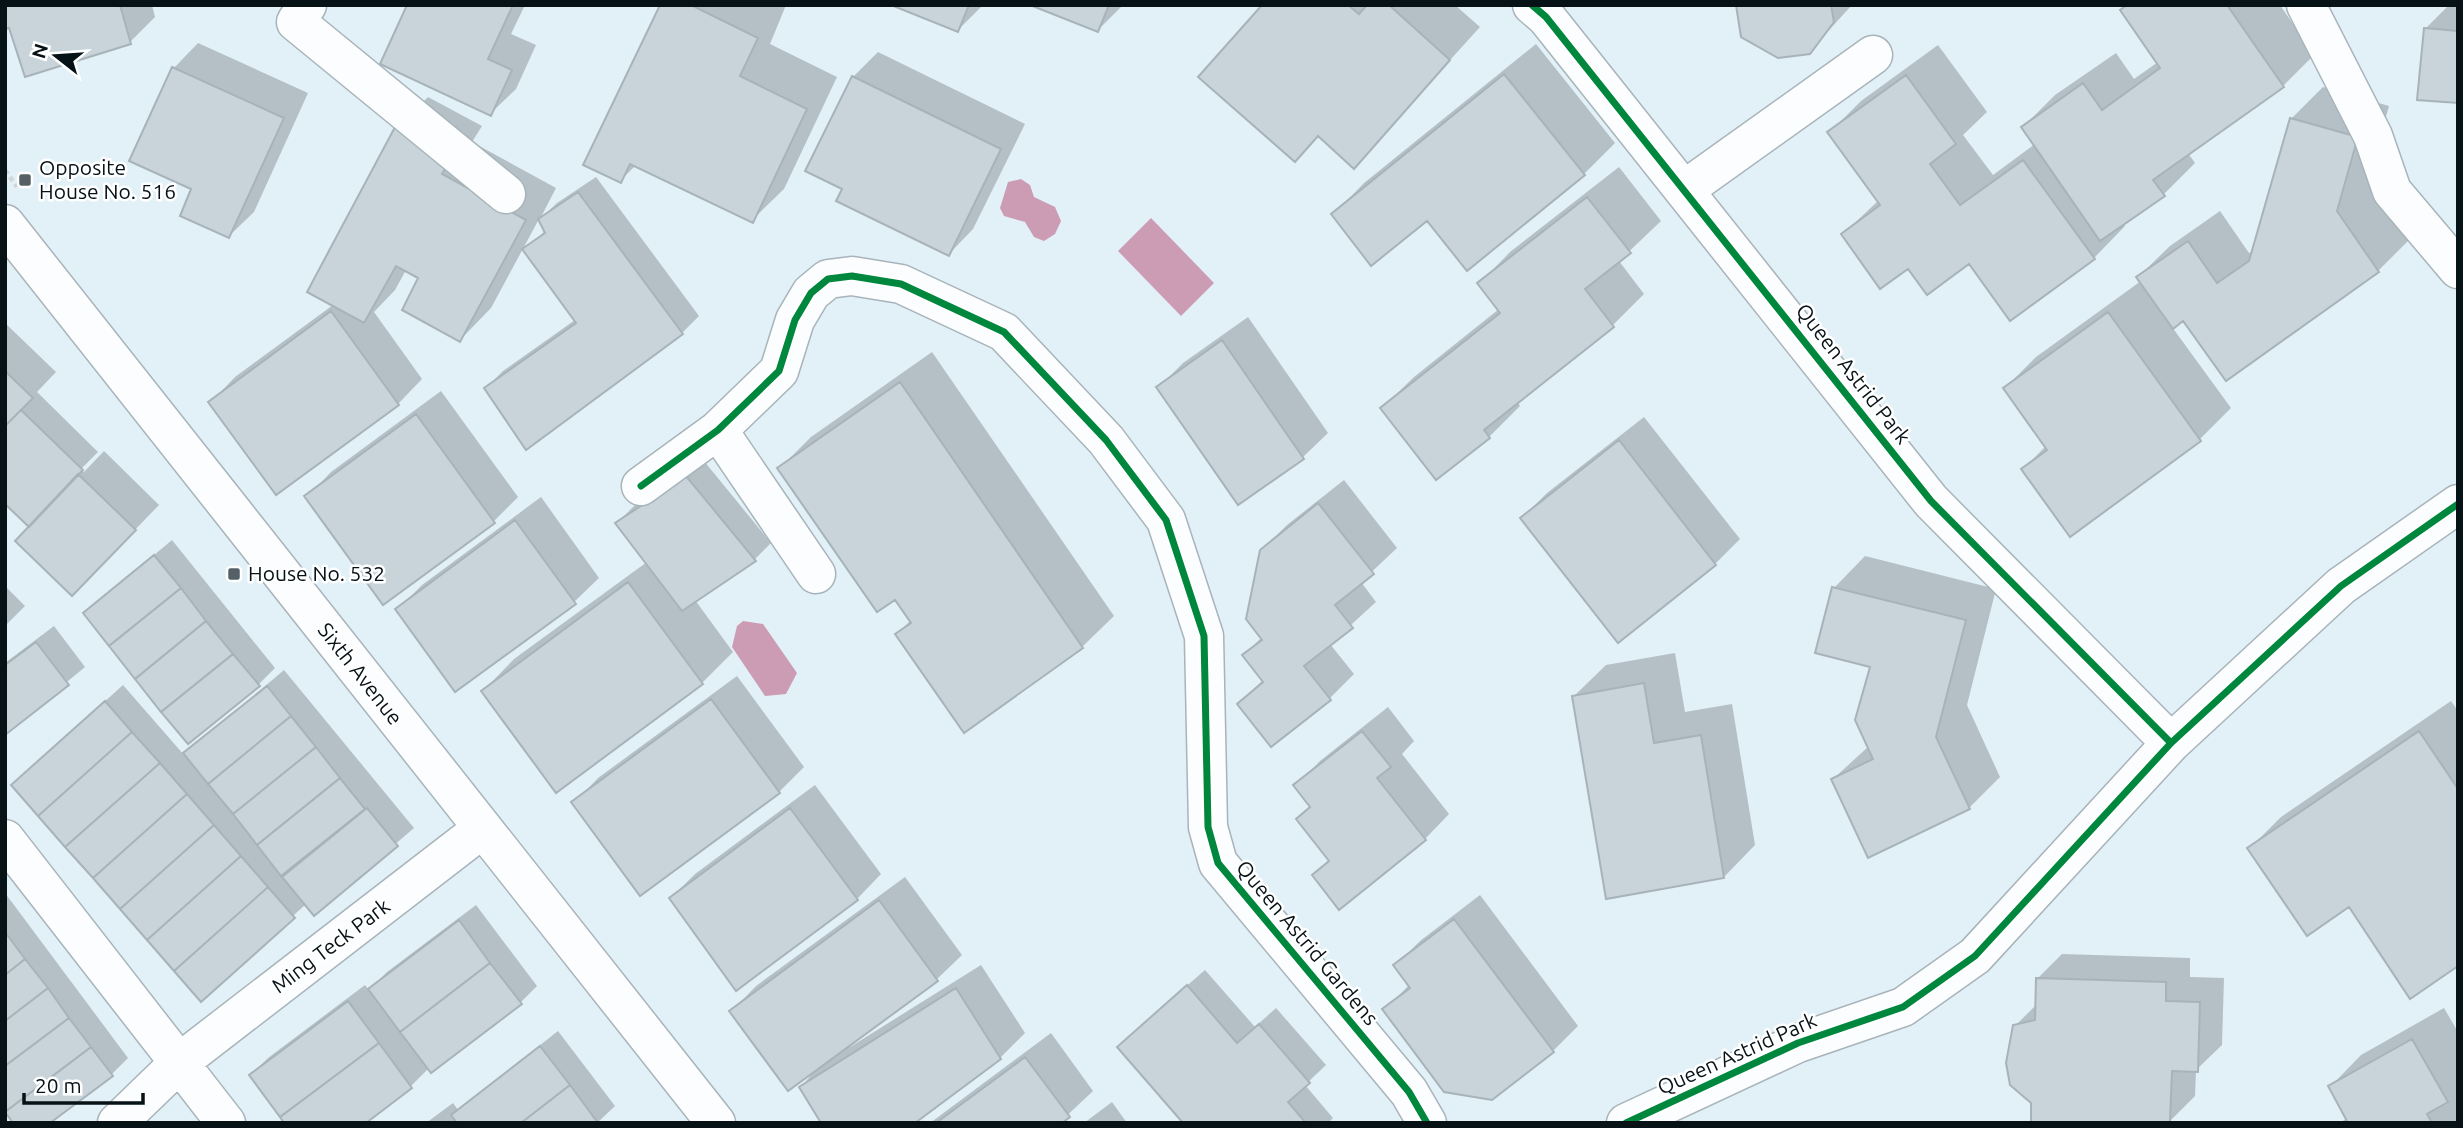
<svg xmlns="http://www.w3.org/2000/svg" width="2463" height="1128" viewBox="0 0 2463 1128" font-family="Ubuntu,sans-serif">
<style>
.water{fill:#cc9cb4}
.shadow{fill:#0003}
.building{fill:#c8d4da;stroke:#a7b3b9;stroke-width:2}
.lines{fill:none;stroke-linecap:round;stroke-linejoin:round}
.minor-casing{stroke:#a8b4ba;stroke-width:41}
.secondary-casing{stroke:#a8b4ba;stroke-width:41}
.path{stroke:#d2d6d8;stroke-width:4.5;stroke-dasharray:5 3.5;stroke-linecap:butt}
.minor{stroke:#fbfdfe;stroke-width:38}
.secondary{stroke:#fbfdfe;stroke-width:38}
.cycleway-casing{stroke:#fff;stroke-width:11}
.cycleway{stroke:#00873e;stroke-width:7}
.poi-dot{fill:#546065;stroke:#fff;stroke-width:2.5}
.labels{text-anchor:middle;stroke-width:5;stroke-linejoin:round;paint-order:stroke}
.poi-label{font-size:21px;fill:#071217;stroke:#fff;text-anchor:start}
.street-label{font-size:21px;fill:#071217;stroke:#fff}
</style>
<rect width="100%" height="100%" fill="#e2f0f7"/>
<path class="water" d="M1021 179 1030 185 1034 197 1055 207 1061 221 1055 234 1044 241 1034 237 1025 222 1004 216 1000 208 1008 182Z
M1151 218 1214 283 1181 316 1118 251Z
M743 621 763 624 797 673 786 694 765 696 732 647 737 626Z"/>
<path class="shadow" d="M5 5H152L155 17 130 42 10 26Z
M409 5H525L511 34 536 45 516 89 491 113Z
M662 5H786L770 44 837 77 784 189 752 220 636 165 620 181Z
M893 5H983L958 30Z
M1034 5H1123L1098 30Z
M1264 5H1455L1480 27 1354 166 1319 135 1295 160Z
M1738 5H1852L1809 52Z
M2128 5H2280L2314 55 2283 86 2188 153 2195 163 2164 194 2123 223 2125 226 2094 258 1908 266 1843 234 1879 200 1830 132 1861 101 1938 45 1987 112 1963 135 1993 175 2035 144 2023 127 2055 95 2116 53 2134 79 2158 62Z
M2449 5H2458V101L2425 29Z
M198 43 308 93 254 212 229 236 193 188 132 160 174 68Z
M1536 44 1615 143 1584 174 1428 219 1333 215 1364 183Z
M878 52 1025 124 973 229 949 254 844 189 853 77Z
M2323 87 2389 106 2368 179 2409 240 2378 271 2184 318 2172 327 2231 408 2200 439 2023 469 2046 446 2005 388 2036 357 2141 281 2138 277 2170 246 2220 211 2249 253 2254 250 2291 119Z
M428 97 482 126 472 142 556 188 540 219 557 203 596 177 699 316 682 333 486 388 503 371 575 320 525 250 546 230 539 219 491 308 460 340 421 277 406 270 395 290 374 312 422 379 398 404 211 402 235 377 333 305 397 128Z
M1619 167 1661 221 1619 261 1644 294 1613 325 1517 401 1520 406 1489 437 1382 408 1414 377 1499 309 1479 284 1510 252Z
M1248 317 1328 433 1303 457 1239 503 1159 387 1183 363Z
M5 323 56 372 37 392 98 452 81 469 84 472 104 451 159 505 97 569 38 520 5 501Z
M932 352 1114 616 1082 647 897 634 911 620 896 597 779 469 811 437Z
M441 391 518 497 494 521 307 497 331 472Z
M1644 417 1740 539 1715 564 1618 640 1522 518 1547 493Z
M704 461 771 543 754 560 695 600 733 652 702 683 483 691 514 659 647 562 617 523 634 506Z
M1344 480 1397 548 1361 582 1376 602 1330 644 1354 674 1329 699 1239 704 1263 680 1244 655 1262 637 1261 551 1287 525Z
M541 497 599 578 574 602 397 610 422 585Z
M172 540 275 668 258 685 85 613Z
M1865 556 1996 589 1967 705 2000 777 1969 808 1833 779 1869 746 1873 666 1834 588Z
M5 586 25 606 5 626Z
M54 626 85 667 5 733V663Z
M1675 653 1685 712 1732 704 1755 845 1724 877 1574 696 1606 665Z
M284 670 414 828 314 914 306 904 201 1000 30 769 123 685 184 755Z
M737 676 804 767 779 792 574 803 598 778Z
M2451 701 2458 711V964L2250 848 2281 817Z
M1388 707 1414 741 1402 754 1449 814 1425 839 1314 875 1330 859 1311 806 1296 786 1320 761Z
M815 785 881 874 857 899 671 898 695 874Z
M905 877 962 955 937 979 849 1044 850 1047 981 965 1025 1033 1000 1058 801 1087 817 1068 732 1011 756 986Z
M5 893 128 1058 112 1074 5 1109Z
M1480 895 1578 1026 1553 1051 1491 1098 1385 1010 1410 984 1395 966 1420 941Z
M476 905 537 986 520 1003 429 1068 411 1086 363 1123 251 1075 268 1058 365 985 369 990 387 972Z
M2062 954 2190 958V977L2224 978 2222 1045 2196 1070 2195 1096 2170 1121 2033 1123V1102L2015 1026 2037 1004V979Z
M1205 970 1255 1027 1276 1008 1326 1065 1305 1085 1333 1118 1328 1123H1185L1136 1030Z
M2444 1008 2458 1032V1123H2339L2348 1118 2330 1087 2361 1055Z
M558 1031 615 1106 597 1123H426L453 1103 458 1110Z
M1051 1033 1093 1091 1059 1123H930Z
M1112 1102 1127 1123H1084Z"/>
<path class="building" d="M5 5H120L131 44 25 77 9 28 5 29Z
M407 5H513L488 59 512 70 491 116 380 64Z
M660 5H691L758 38 740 76 807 109 753 223 630 164 621 183 583 165Z
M891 5H969L958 32Z
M1030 5H1109L1098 32Z
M1262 5H1348L1359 14 1367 5H1389L1450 60 1354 169 1318 136 1295 162 1198 77Z
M1736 5H1831L1834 22 1810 54 1778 58 1741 37Z
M2127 5H2227L2284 87 2153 180 2165 196 2100 241 2021 127 2083 83 2102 110 2160 68 2120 10Z
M2424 28 2458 31V103L2417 100Z
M172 67 284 118 229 238 180 216 191 189 129 161Z
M1504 74 1585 175 1467 271 1427 221 1371 266 1331 214Z
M1906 75 1956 144 1930 164 1960 205 2023 160 2095 259 2010 321 1969 264 1927 295 1908 269 1880 289 1841 234 1880 205 1827 132Z
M852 76 1001 149 949 256 836 201 842 189 805 171Z
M2290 118 2358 137 2337 211 2379 272 2226 381 2183 321 2173 329 2136 277 2188 241 2217 283 2249 261Z
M395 127 452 158 442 174 526 220 460 342 402 310 418 278 396 266 364 323 307 292Z
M578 192 683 334 526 450 484 388 576 323 522 249 545 233 538 219Z
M1587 197 1631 253 1585 289 1614 327 1484 430 1490 438 1436 480 1380 408 1500 313 1477 283Z
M331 311 399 405 276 495 208 402Z
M2108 312 2201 441 2070 537 2021 469 2047 450 2003 388Z
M1222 340 1304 459 1238 505 1156 387Z
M5 371 33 398 5 426Z
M900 382 1083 648 964 733 895 634 911 623 895 600 877 612 777 468Z
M21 410 83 470 29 527 5 504V426Z
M416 414 495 523 383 605 304 496Z
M1619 440 1716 565 1618 643 1520 518Z
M78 474 136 530 72 596 15 541Z
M686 476 756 561 682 611 615 523Z
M1318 503 1374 574 1335 605 1353 628 1304 666 1331 700 1271 747 1237 704 1263 682 1242 655 1262 640 1246 619 1260 550Z
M515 520 576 604 455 692 395 609Z
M154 555 181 588 109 646 83 613Z
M628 582 703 684 556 793 481 691Z
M1832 587 1966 620 1936 737 1970 809 1868 858 1831 779 1873 759 1855 720 1870 667 1815 653Z
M181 588 206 621 135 679 109 646Z
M206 621 233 654 161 712 135 679Z
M36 642 69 685 5 735V665Z
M233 654 260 686 188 744 161 712Z
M1644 683 1654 743 1701 735 1724 878 1606 899 1572 696Z
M267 686 291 716 208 784 183 753Z
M711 699 780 793 640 896 571 802Z
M105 701 132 732 38 816 11 785Z
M291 716 316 747 233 814 208 784Z
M1362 731 1391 767 1377 778 1426 840 1339 910 1312 875 1329 861 1296 819 1310 807 1293 785Z
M2419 731 2458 789V966L2410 999 2349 907 2307 936 2247 848Z
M132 732 160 763 65 847 38 816Z
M316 747 340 778 257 845 233 814Z
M160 763 187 794 93 878 65 847Z
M340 778 365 809 281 876 257 845Z
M187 794 214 825 120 909 93 878Z
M367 808 398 846 314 916 282 877Z
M790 808 858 900 736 991 669 898Z
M214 825 241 856 147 940 120 909Z
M241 856 268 887 174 971 147 940Z
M268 887 295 918 201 1002 174 971Z
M879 900 938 981 788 1091 729 1011Z
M1454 919 1554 1052 1492 1100 1444 1092 1382 1009 1410 988 1393 965Z
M459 920 490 963 400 1032 368 989Z
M5 932 25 959 5 975Z
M25 959 48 988 5 1021V975Z
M490 963 522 1004 431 1073 400 1032Z
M2036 978 2166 982V1001L2200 1002 2198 1072 2172 1071 2170 1122 2031 1123V1103L2010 1085 2006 1063 2013 1025 2035 1020Z
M1187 985 1237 1043 1259 1024 1310 1083 1288 1102 1306 1123H1183L1117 1047Z
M48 988 69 1018 5 1066V1021Z
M956 988 1001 1059 915 1123H821L799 1087Z
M348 1001 379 1043 280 1117 249 1075Z
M69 1018 91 1047 5 1112V1066Z
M2412 1039 2448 1102 2427 1114 2432 1123H2348L2328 1086Z
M379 1043 412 1088 366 1123H284L280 1117Z
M540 1046 570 1085 521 1123H457L451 1115Z
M91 1047 113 1076 50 1123H13L5 1112Z
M1025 1057 1070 1117 1062 1123H936Z
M570 1085 598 1123H521Z"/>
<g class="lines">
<defs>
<path id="minor" d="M307 5 296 22 506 194
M1532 5 1546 17 1931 501 2171 743
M2306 5 2373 136 2392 191 2458 269
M1684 190 1873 55
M718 430 816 574
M641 486 718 430 779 371 795 320 811 293 828 279 852 276 901 284 1004 332 1106 440 1166 520 1204 636 1208 827 1218 863 1409 1092 1427 1123
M5 839 226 1123
M117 1123 180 1062 482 829
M1626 1123 1798 1043 1903 1007 1975 956 2171 743 2341 586 2458 504"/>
<path id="secondary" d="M5 224 716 1123"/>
</defs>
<use href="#minor" class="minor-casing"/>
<use href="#secondary" class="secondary-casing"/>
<path class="path" d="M5 170 17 187"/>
<use href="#minor" class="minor"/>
<use href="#secondary" class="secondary"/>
<defs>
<path id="cycleway" d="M1532 5 1546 17 1931 501 2171 743
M641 486 718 430 779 371 795 320 811 293 828 279 852 276 901 284 1004 332 1106 440 1166 520 1204 636 1208 827 1218 863 1409 1092 1427 1123
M1626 1123 1798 1043 1903 1007 1975 956 2171 743 2341 586 2458 504"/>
</defs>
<use href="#cycleway" class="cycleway-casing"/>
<use href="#cycleway" class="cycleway"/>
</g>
<g class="poi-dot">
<rect x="18" y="173" width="14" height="14" rx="3.5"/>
<rect x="227" y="567" width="14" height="14" rx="3.5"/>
</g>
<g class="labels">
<g class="poi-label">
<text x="39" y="175">Opposite<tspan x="39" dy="24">House No. 516</tspan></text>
<text x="248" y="581">House No. 532</text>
</g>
<g class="street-label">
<text transform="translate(1853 374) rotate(52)" y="7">Queen Astrid Park</text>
<text transform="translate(360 674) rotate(52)" y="7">Sixth Avenue</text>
<text transform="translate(1307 943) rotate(50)" y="7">Queen Astrid Gardens</text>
<text transform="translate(331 946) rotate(-37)" y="7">Ming Teck Park</text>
<text transform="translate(1737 1054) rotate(-24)" y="7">Queen Astrid Park</text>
</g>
</g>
<rect width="2463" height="1128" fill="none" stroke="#071217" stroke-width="14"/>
<g transform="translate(56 56) rotate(287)" stroke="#ffffff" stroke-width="5" paint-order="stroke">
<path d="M0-5L12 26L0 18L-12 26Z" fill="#071217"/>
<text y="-10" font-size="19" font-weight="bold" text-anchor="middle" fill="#071217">N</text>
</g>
<path d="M24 1093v10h119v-10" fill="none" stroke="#071217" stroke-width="3.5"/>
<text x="35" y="1093" font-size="21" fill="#071217" stroke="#ffffff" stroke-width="5" paint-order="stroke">20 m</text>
</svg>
